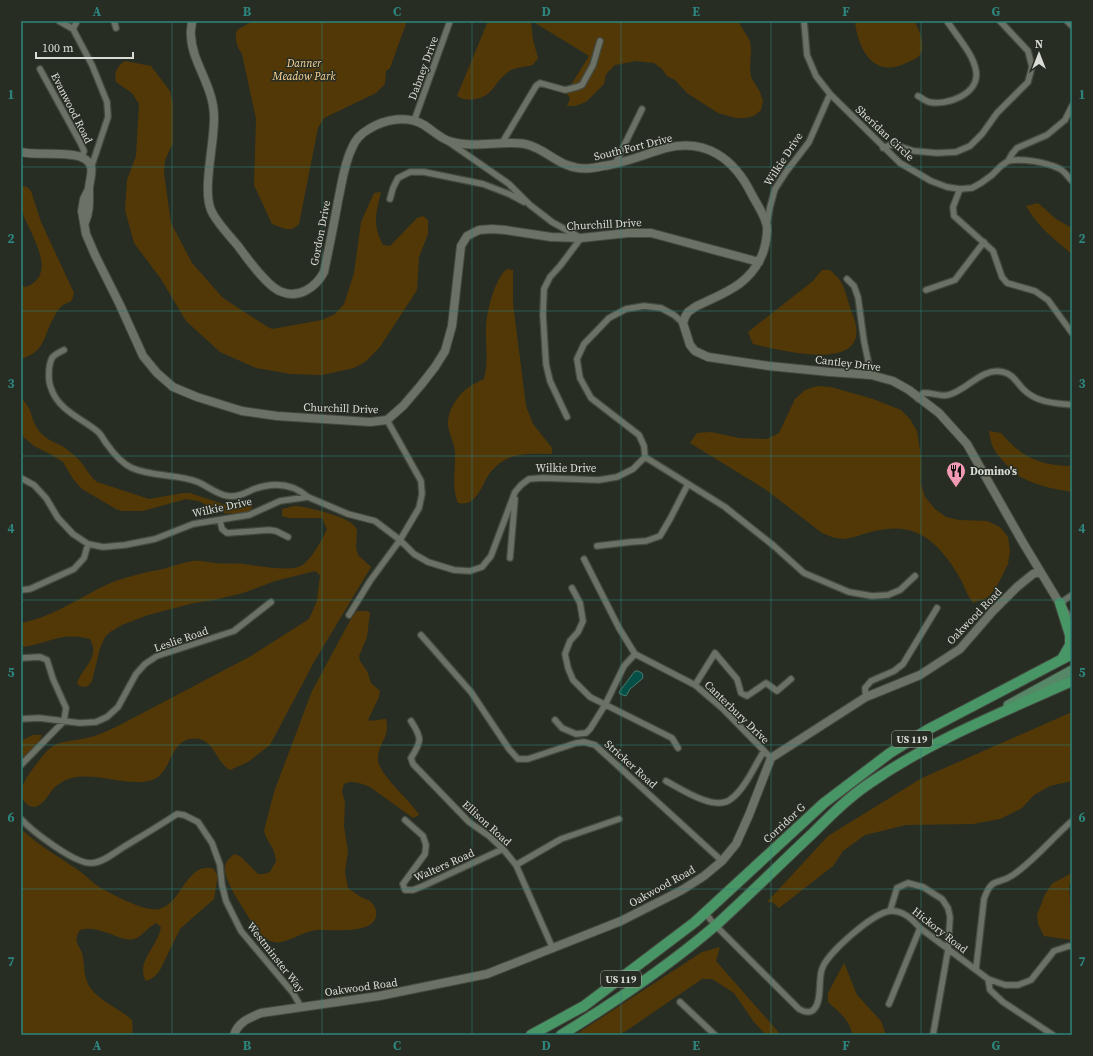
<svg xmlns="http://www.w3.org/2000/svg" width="1093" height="1056" viewBox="0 0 1093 1056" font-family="'Source Serif 4',serif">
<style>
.green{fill:#523807}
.water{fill:#064f46;stroke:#467a72}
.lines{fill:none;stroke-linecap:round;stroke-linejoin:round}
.street-casing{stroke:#454a41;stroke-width:8}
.secondary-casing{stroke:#454a41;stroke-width:10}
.primary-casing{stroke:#454a41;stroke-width:11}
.highway-casing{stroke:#454a41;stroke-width:12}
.street{stroke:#6b7165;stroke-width:5.5}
.secondary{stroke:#6b7165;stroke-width:8}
.primary{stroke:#568766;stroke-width:9}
.highway{stroke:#489566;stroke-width:10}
.grid{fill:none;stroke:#2d857e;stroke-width:1;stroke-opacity:0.55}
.labels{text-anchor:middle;stroke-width:3;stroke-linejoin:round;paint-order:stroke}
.shield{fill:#282d23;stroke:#a5a8a1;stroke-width:1}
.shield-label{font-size:10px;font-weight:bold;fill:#daddd7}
.park-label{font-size:11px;font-style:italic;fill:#fdd495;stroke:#282d23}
.street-label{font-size:11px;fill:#daddd7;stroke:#282d23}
.poi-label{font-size:11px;font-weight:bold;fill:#daddd7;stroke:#282d23;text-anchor:start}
.neatline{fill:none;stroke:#2d857e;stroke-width:1.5}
.grid-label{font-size:13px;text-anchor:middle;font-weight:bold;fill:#2d857e}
</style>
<rect width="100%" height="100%" fill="#282d23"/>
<path class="green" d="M253 21H407L390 68 386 71 385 84 376 93 324 118 318 128 299 224C290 234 282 227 272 224L254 185 256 119 242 54C237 47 234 39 237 30Z
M488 21H531L533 40 538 58 533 65C525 67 515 67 508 72 494 82 494 96 475 99 467 100 464 100 457 96Z
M532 21H738L750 41 751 50 750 68 751 77 760 92 763 101 761 110 754 116 745 118H736L718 113 687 93 675 80 667 76 662 69 654 63 636 61 615 65 606 74 604 84 586 102 575 106H567L570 98 566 93 589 56Z
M855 21H914C919 29 924 41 922 51 920 57 914 60 908 62 875 80 858 51 855 21Z
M125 61 151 66 170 91 173 104V143L165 160 164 173 171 223 192 263 223 298 266 326 272 329 322 320 335 314 344 304 354 273 361 222 374 193 381 192C376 214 372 224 383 245L390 246 417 218 423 216 428 220V234L419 257 417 290 380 347 365 362 354 368 322 375 291 374 256 368 220 352 186 321 161 279 134 243 125 210 127 180 136 156 139 104 132 93 116 82C114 73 117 66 125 61Z
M21 186 27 187 31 191 41 222 74 293C71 306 69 300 62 306 59 308 55 315 53 319 46 330 46 343 35 352 31 356 25 356 21 360V286L26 287C60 274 29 233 22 211 19 204 21 193 21 186Z
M1038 203 1056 219 1072 228V254C1053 238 1038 227 1026 206Z
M507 269 513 270V303L526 406 533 424 552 448V454C537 454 517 452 503 461 498 464 493 469 489 474 481 486 477 507 458 503 451 486 456 469 455 452 454 442 449 434 448 425 447 412 456 398 465 390 471 385 478 382 484 379 489 361 485 344 486 326 487 311 495 278 507 269Z
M822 270H830C833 273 836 275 839 279 845 286 848 303 852 313 878 376 783 351 753 344L748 332 813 281Z
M817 386 831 387 873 399 901 410 910 419 917 431 921 458V484L925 497 935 509 946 517 959 520 987 521 1000 527 1008 537 1010 551 1008 564 996 588 987 598 973 603C967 594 966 591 962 582 955 568 944 553 933 543 910 524 889 527 863 534 858 536 851 538 845 539 837 539 829 536 822 533L765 489 690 443 697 433 711 432 739 438 767 439 779 433 795 399 805 390Z
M21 398C34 411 29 415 37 428 42 437 53 442 62 446 67 449 73 454 77 458 85 465 88 475 97 482L149 499 183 493H190L223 504 235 505 247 502 253 505 250 511 244 514 224 513 198 501 186 499 143 511H122L116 509 82 489 73 479 63 462 52 455 34 446 21 435Z
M989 431 1001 433C1021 457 1041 466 1072 466V492C1054 489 1032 485 1016 474 1011 471 1007 465 1003 461 993 450 991 445 989 431Z
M294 506C305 506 338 515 348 521 352 523 355 526 357 530L356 548 358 555 371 567 314 662 270 745 248 762 230 770C215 762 214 734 189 739 169 744 171 774 152 780 131 787 101 774 77 777 68 778 60 782 53 789 48 795 43 806 34 807 30 807 26 804 24 801 21 797 20 791 22 787 25 778 45 751 53 746 61 741 73 741 82 739 94 737 105 732 116 727L251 656 309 619 317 601 320 575 315 571 275 581 243 593 214 600 194 603 148 615 122 625 110 632 105 637 100 648 92 681 88 686 82 687 77 684C81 668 101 658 90 639 61 631 48 644 21 647V623C50 618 78 599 104 586 123 577 143 573 163 569 172 566 182 563 192 561 201 560 208 563 216 563 225 564 235 563 244 564 258 566 288 572 301 566 310 562 323 538 327 529L322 518H289L282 516V509Z
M357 611H365L370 612 367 637 359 656 360 661 367 671 371 683 380 691 379 697 368 720C374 722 379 719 386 719 391 737 377 744 378 760 379 775 411 801 419 815L413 818 370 787C360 783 353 780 344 784L342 791 345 803 344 826 348 851 345 872 348 888C352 891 356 894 361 897 365 899 368 899 371 902 375 906 377 911 376 916 373 935 330 929 317 930 304 931 284 945 274 942 264 940 255 928 250 920 243 906 220 878 226 863 228 859 231 856 235 854L241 857 258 874H264L270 872 276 861 275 855 273 849 266 837 264 831 274 792 312 691 352 617Z
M1072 712V781L1050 786 1034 795 1022 808 1000 819 973 824 906 825 865 835 843 851 833 866 779 908 772 902H767L828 836 922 778Z
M33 735H42L36 748 21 759V741Z
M21 829C38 845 59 857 78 870 87 876 95 886 105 890 117 897 146 912 159 909 182 904 187 860 214 869L217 875V881L214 899 180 929 160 970C156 976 152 979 146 981 135 962 158 947 161 927L156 923C148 927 142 937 134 939 119 943 102 924 80 930 73 941 78 943 82 953 85 963 83 974 88 984 97 1001 118 1007 132 1020L133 1035H21Z
M1072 873V885L1069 884 1070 903 1072 905V940L1044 936 1038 924 1037 915 1045 894 1053 883Z
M720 947 716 961 781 1035H766L754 1022 734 993 712 979H702L626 1031 618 1035H575L702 952Z
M844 963 857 995 881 1021 886 1035H852C851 1021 838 1011 828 1002V993Z"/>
<path class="water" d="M635 671H638L642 673 643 677 642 679 630 689 626 696 620 694 619 692Z"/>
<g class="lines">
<defs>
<path id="street" d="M59 21 73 29 92 65 107 102 108 117 91 168
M114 21 116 28
M804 21 807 55 816 76 830 94 900 163 931 181 947 187 960 189 972 188 981 183 992 175 1001 166 1008 161 1012 154 1017 148 1047 135 1065 120 1072 106
M1067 21 1072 26
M73 29 77 21
M40 69 81 144 84 151 82 157
M918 96C922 98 925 101 929 102 947 106 980 94 976 71 974 55 956 35 947 21
M414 121 450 21
M450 143 509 184 530 205 552 222 581 238 560 266 550 277 544 289 543 315 546 364 550 381 567 417
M502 143 536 86 540 83 565 90 577 87 582 85 593 65 600 41
M883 148 890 145H896L914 151 937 153 956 152 970 146 982 134 997 113 1028 82 1032 67 1028 51 1000 21
M1008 161C1022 158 1045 162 1058 168 1064 170 1068 177 1072 181
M615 164 642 109
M960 189 953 207 954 216 993 251 1002 277 1007 283 1035 291 1048 300 1072 333
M390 199 393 188 398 178 410 172H424L483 184 509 194 524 202
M767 224 770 207 775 189 786 172 809 142 830 94
M847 279 854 286 858 297 864 341 871 375
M926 290 955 280 984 242
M64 350C60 352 55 354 52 358 48 366 48 381 51 388 58 410 81 418 97 431 101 434 103 439 106 443 113 453 121 463 132 468 153 477 177 474 198 482 207 486 218 495 228 496 239 497 245 493 254 489 274 482 292 483 308 497
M918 399 923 393C931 392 940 397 948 395 967 391 981 367 1003 372 1013 374 1017 383 1023 389 1037 403 1054 403 1072 405
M645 457 725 507 774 546 804 573 849 592 872 596 888 595 900 590 915 576
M21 478 34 485 46 498 58 518 73 534 88 544 103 547 125 545 155 539 193 524 249 515 280 501 308 497 348 514 375 521 400 540 414 554 428 562 454 570 470 571 482 567 491 556 515 492 521 485 529 479 542 478 599 480 617 477 633 469 645 457 644 446 639 435 591 398 580 378 577 359 584 344 609 318 626 309 644 306 661 308 674 315 683 323
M220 520 222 529 227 533 269 530 276 531 288 537
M597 546 631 542 646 541 660 536 670 519 688 484
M510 558 515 499
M584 559 619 628 635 654 695 685 723 709 771 758
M572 588 580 603 583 621 578 632 570 641 565 654 568 668 573 680 590 697 672 738 678 748
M21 590 30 589 74 569 84 558 88 544
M1060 603 1072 595
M349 615 370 581 400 540 419 508 422 494 421 481 387 420
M421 635 471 692 509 749 518 759H528L576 743 584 742 595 745 722 861
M21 658 40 657 47 660 53 679 66 708 64 721 21 765
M695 685 715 653 737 679 741 693 747 696 766 683 777 691 791 679
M866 697 865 688 871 681 894 671 903 664 937 608
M21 719 39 718 80 723 96 722 107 717 118 707 136 674 145 664 157 656 234 631 271 602
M555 720 562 728 576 734 586 733 590 729 605 705 624 666 635 654
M411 721C422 738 422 741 411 758L413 764 469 822 489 836 503 849 516 865 553 949
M666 781C681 789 715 812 731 799 745 789 755 765 764 751
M21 819C32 831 76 865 92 863 102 863 114 853 122 848 140 837 159 826 177 814L184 815 198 822 212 843 220 865 222 885 226 901 241 931 293 993 301 1007
M405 820 423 836 426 845 425 854 403 884 405 890H413L423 886 503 849
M516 865 561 839 619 819
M890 911 897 888 908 883 923 887 942 899 948 908 950 917 948 950 933 1035
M705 913 715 925 799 1009C804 1012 811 1014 815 1008 822 999 818 980 822 969 827 953 873 913 890 911 903 910 912 919 920 928L988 979 1005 985H1018L1031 980 1054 951 1069 946 1072 947
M976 969 984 899C992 876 997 886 1013 875 1035 860 1052 838 1072 821
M988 979 990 990 1003 1002 1053 1035
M680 1002 715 1035
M889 1004 920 928"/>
<path id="secondary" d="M192 21C192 26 190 31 191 36 192 63 214 86 214 117 215 141 202 189 211 210 216 222 230 236 238 246 247 258 268 288 282 292 299 299 316 287 324 272 329 248 334 224 338 201 342 183 344 164 352 148 355 140 362 133 369 129 385 119 408 115 424 125 432 130 440 138 449 141 474 149 500 140 525 144 541 147 553 160 567 165 580 170 590 169 603 166 625 163 645 154 666 148 706 138 734 159 751 193 756 203 763 212 766 223 769 229 765 248 762 255 749 286 723 293 695 307L688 312 685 317 683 323 690 345 695 351 708 357 769 366 830 372 871 375 893 381 909 390 939 413 967 444 1022 541 1072 624
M21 152C37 156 71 151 83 158 87 160 90 163 91 167 93 173 89 182 89 189 89 201 90 211 85 222
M89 189 84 199 82 211 86 234 95 255 120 305 143 356 157 373 173 387 197 397 242 411 277 416 370 422 387 420 403 406 421 385 435 367 445 351 452 326 461 246 467 236 479 230 492 229 505 230 551 237 581 238 628 233H651L759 262
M234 1035C238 1022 249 1018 261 1013L379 996 487 974 621 921 682 890 704 876 722 861 736 844 749 815 771 758 866 697 920 675 960 649 993 611 1017 587 1033 574 1040 571"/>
<path id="primary" d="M1008 705 1072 670"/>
<path id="highway" d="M1060 603 1070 635V645L1062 659
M531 1035 584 1006 695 922 824 803 890 753 927 730 1072 654
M561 1035C615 1002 667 967 715 926 748 896 780 864 813 833 831 815 849 797 870 783 932 740 1003 712 1072 681"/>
</defs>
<use href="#street" class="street-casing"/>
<use href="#secondary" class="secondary-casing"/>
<use href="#primary" class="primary-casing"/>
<use href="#highway" class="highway-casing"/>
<use href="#street" class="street"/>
<use href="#secondary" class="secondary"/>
<use href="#primary" class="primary"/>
<use href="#highway" class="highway"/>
</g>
<path class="grid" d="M172 21V1035M322 21V1035M472 21V1035M621 21V1035M771 21V1035M921 21V1035M21 167H1072M21 311H1072M21 456H1072M21 600H1072M21 745H1072M21 889H1072"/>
<defs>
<symbol id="restaurant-pin" viewBox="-11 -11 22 30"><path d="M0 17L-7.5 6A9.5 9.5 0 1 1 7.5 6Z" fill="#f19ab4" stroke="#282d23"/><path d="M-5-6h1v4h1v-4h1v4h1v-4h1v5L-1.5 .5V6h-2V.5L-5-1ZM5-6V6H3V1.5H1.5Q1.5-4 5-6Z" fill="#111"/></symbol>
</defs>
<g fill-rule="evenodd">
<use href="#restaurant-pin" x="945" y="460" width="22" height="30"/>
</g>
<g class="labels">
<g class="shield">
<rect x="892" y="731" width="40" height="16" rx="3"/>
<rect x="601" y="971" width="40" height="16" rx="3"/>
</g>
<g class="shield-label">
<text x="912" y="743">US 119</text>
<text x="621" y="983">US 119</text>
</g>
<g class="park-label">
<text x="304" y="67">Danner<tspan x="304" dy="13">Meadow Park</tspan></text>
</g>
<g class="street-label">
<text transform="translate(423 68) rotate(-70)" y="4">Dabney Drive</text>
<text transform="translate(72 108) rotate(63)" y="4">Evanwood Road</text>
<text transform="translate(885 133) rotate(43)" y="4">Sheridan Circle</text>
<text transform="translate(633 147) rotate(-14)" y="4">South Fort Drive</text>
<text transform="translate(783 159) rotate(-57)" y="4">Wilkie Drive</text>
<text transform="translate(604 224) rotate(-3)" y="4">Churchill Drive</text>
<text transform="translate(320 233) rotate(-79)" y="4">Gordon Drive</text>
<text transform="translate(848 363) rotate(7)" y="4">Cantley Drive</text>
<text transform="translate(341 408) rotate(2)" y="4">Churchill Drive</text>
<text x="566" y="472">Wilkie Drive</text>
<text transform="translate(222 507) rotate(-12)" y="4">Wilkie Drive</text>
<text transform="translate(974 616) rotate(-46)" y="4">Oakwood Road</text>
<text transform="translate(181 639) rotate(-19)" y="4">Leslie Road</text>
<text transform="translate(737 712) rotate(44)" y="4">Canterbury Drive</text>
<text transform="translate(631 764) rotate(42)" y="4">Stricker Road</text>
<text transform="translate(487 823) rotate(42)" y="4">Ellison Road</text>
<text transform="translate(784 823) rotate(-43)" y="4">Corridor G</text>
<text transform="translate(444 865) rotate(-24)" y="4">Walters Road</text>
<text transform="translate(662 886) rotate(-29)" y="4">Oakwood Road</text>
<text transform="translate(940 930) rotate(38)" y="4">Hickory Road</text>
<text transform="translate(276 957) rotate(52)" y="4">Westminster Way</text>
<text transform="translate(361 987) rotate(-8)" y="4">Oakwood Road</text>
</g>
<g class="poi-label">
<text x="970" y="475">Domino's</text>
</g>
</g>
<rect width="1093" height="1056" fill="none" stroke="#282d23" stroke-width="44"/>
<g transform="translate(1039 54)" stroke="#282d23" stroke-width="3" paint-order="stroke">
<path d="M0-3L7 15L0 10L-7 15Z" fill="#daddd7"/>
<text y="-6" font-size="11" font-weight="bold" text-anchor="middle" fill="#daddd7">N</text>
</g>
<path d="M36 52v6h97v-6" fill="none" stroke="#daddd7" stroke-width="2"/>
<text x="42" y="52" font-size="12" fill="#daddd7" stroke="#282d23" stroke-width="3" paint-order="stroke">100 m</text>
<rect x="22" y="22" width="1049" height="1012" class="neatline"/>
<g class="grid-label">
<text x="97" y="16">A</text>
<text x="247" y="16">B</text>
<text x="397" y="16">C</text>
<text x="546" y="16">D</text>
<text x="696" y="16">E</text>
<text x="846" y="16">F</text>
<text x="996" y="16">G</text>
<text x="11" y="99">1</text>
<text x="1082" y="99">1</text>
<text x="11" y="243">2</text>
<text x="1082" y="243">2</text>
<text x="11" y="388">3</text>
<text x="1082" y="388">3</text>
<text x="11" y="533">4</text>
<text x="1082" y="533">4</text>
<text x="11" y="677">5</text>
<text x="1082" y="677">5</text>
<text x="11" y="822">6</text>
<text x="1082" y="822">6</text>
<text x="11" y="966">7</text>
<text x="1082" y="966">7</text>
<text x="97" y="1050">A</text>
<text x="247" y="1050">B</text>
<text x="397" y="1050">C</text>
<text x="546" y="1050">D</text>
<text x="696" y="1050">E</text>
<text x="846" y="1050">F</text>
<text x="996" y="1050">G</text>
</g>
</svg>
